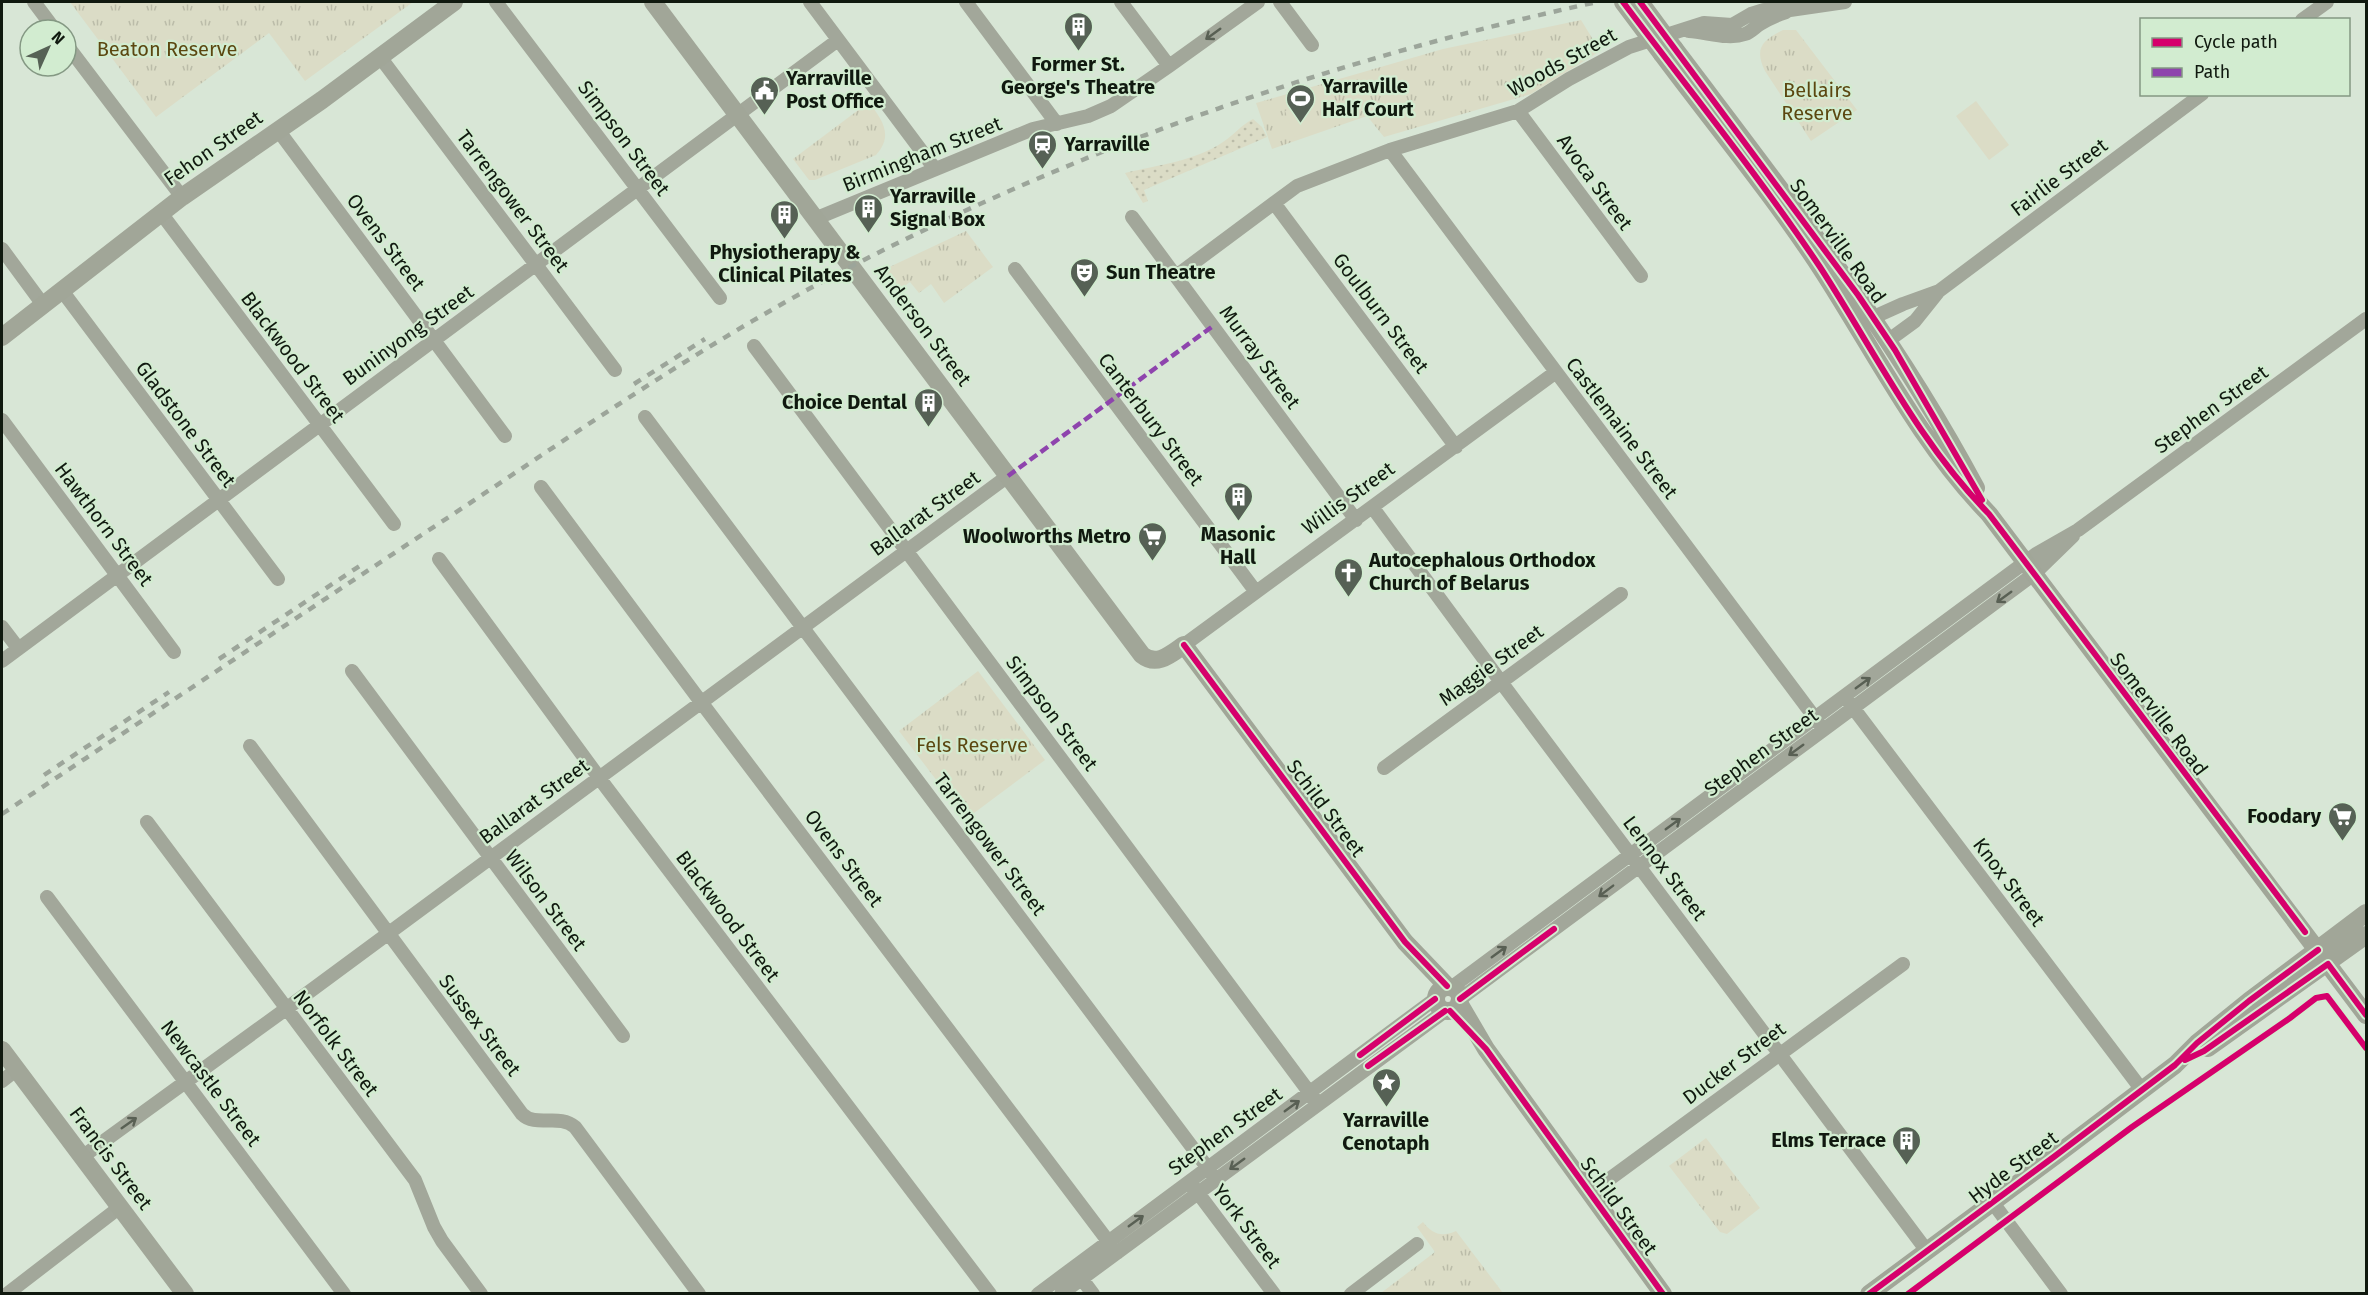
<svg xmlns="http://www.w3.org/2000/svg" width="2368" height="1295" viewBox="0 0 2368 1295" font-family="'Fira Sans',sans-serif">
<style>
.grass{fill:url(#grass-dots)}
.park{fill:url(#park-tufts)}
.pitch{fill:#dbdcc6}
.lines{fill:none;stroke-linecap:round;stroke-linejoin:round}
.street{stroke:#a2a79a;stroke-width:14}
.secondary{stroke:#a1a698;stroke-width:18}
.rail{stroke:#9ca59a;stroke-width:4.5;stroke-dasharray:8 8;stroke-linecap:butt}
.secondary-bridge{stroke:#a1a698;stroke-width:18}
.quiet{stroke:#8e44ad;stroke-width:4.5;stroke-dasharray:9 4.5;stroke-linecap:butt}
.cycleway-casing{stroke:#d2ecd0;stroke-width:10}
.cycleway{stroke:#d6006c;stroke-width:6}
.oneway{stroke:#596054}
.labels{text-anchor:middle;stroke-width:4.5;stroke-linejoin:round;paint-order:stroke}
.park-label{font-size:20px;fill:#5b4710;stroke:#d2ecd0}
.street-label{font-size:20px;fill:#10190f;stroke:#d2ecd0}
.poi-label{font-size:20px;font-weight:bold;fill:#10190f;stroke:#d2ecd0;text-anchor:start}
</style>
<defs>
<pattern id="grass-dots" width="8" height="8" patternUnits="userSpaceOnUse" patternTransform="scale(1.5)"><rect width="8" height="8" fill="#dbdcc6"/><path d="M2 2h.1M6 6h.1" fill="none" stroke="#bbbca9" stroke-width="1.8" stroke-linecap="round"/></pattern>
<pattern id="park-tufts" width="24" height="20" patternUnits="userSpaceOnUse" patternTransform="scale(1.5)"><rect width="24" height="20" fill="#dbdcc6"/><path d="M3 7l-1-3M5 7V3M7 7l1-3M15 17l-1-3M17 17v-4M19 17l1-3" fill="none" stroke="#bbbca9"/></pattern>
</defs>
<rect width="100%" height="100%" fill="#d8e6d6"/>
<path class="grass" d="M1253 119 1262 127 1267 137 1144 190 1148 201 1143 203 1125 173C1158 165 1195 161 1223 142 1234 135 1241 125 1253 119Z"/>
<path class="park" d="M70 2H413L305 81 269 33 156 117Z
M1581 20 1600 51 1531 94 1384 137 1367 116 1272 149 1256 103 1443 49Z
M1783 30H1796L1857 110 1811 141 1765 71C1754 48 1762 41 1783 30Z
M869 102C882 120 894 135 876 155L815 180H809L793 159Z
M966 231 993 267 944 303 931 284 919 293 910 282 899 290 883 270Z
M978 671 1045 760 966 819 899 731Z
M1706 1138 1760 1208 1727 1234 1720 1232 1669 1166Z
M1423 1222C1433 1235 1442 1237 1456 1231L1503 1293H1381L1435 1252 1417 1227Z"/>
<path class="pitch" d="M1976 101 2009 145 1989 160 1956 116Z
M1299 107 1308 111 1312 121 1308 131 1295 137 1285 111Z"/>
<g class="lines">
<path class="street" d="M34 2 55 30
M496 2 720 298
M810 2 935 169
M966 2 1057 124
M1121 2 1169 66
M1280 2 1312 45
M2302 20 2327 2
M1689 31C1707 32 1728 40 1745 34 1751 32 1755 27 1760 24 1768 19 1777 15 1786 12
M66 44 182 197
M380 57 615 370
M1518 111 1641 276
M278 130 505 436
M1390 150 1821 726
M1274 203 1456 447
M161 213 394 524
M1132 217 1356 520
M817 218 1033 129 1088 116 1111 106 1169 66 1258 2
M2 249 44 306
M1015 269 1256 592
M1176 276 1297 186 1390 150 1518 111 1569 79 1629 47 1704 23 1732 25 1751 14 1764 10H1790L1845 2
M63 292 278 579
M1874 317 1903 304 1939 291
M1889 340 1915 321 1939 291 2202 94
M754 346 1318 1104
M645 417 1216 1179
M2 420 174 652
M541 487 701 702 1117 1253
M1373 508 1501 682 1927 1251
M439 559 606 787 990 1294
M2 627 18 648
M1184 645 1556 372
M2 661 838 40
M352 671 623 1036
M1848 701 2142 1090
M250 746 522 1114C536 1128 559 1113 575 1127L699 1294
M1384 768 1621 594
M147 822 415 1180 434 1227 442 1241 481 1294
M47 897 344 1294
M1452 987 2036 554 2078 530 2366 319
M1460 999 2034 574 2073 536
M2 1081 16 1070
M82 1157 286 1009 1008 476
M1192 1185 1274 1294
M1589 1194 1903 964
M1993 1203 2061 1294
M1076 1271 1093 1294
M7 1294 120 1207
M1038 1294 1435 999
M1061 1294 1445 1011
M1351 1294 1417 1244"/>
<path class="secondary" d="M653 2 1142 655C1157 667 1171 654 1184 645L1405 942 1447 986
M1674 48C1781 190 1892 330 1976 488
M1662 54C1715 125 1773 195 1822 270 1875 352 1920 443 1989 514L2366 1015
M2 337 182 197 322 100 454 2
M1436 999a12 12 0 1 1 24 0a12 12 0 1 1-24 0Z
M1459 1003 1486 1049 1663 1294
M2208 1048 2366 935
M2 1050 185 1294
M1869 1294 2055 1156 2175 1065 2197 1043 2249 1001 2366 913"/>
<path class="rail" d="M634 384 705 339
M219 659 364 563
M44 775 169 692
M2 814C158 710 314 606 470 503 596 419 721 333 856 264 1091 143 1339 58 1597 2"/>
<path class="secondary-bridge" d="M1623 2 1662 54
M1640 2 1674 48"/>
<path class="quiet" d="M1008 476 1213 326"/>
<defs>
<path id="cycleway" d="M1623 2C1689 90 1759 176 1820 267 1874 350 1919 443 1989 514L2305 932
M1640 2 1858 295 1895 350 1982 500
M1184 645 1405 942 1447 986
M1460 999 1554 929
M1450 1011 1486 1049 1663 1294
M1360 1055 1435 999
M2185 1060 2204 1051 2328 964 2366 1015
M1368 1066 1445 1011
M1869 1294 2055 1156 2175 1065 2197 1043 2249 1001 2318 950
M1908 1294 2132 1127 2290 1018 2316 998 2327 996 2366 1048"/>
</defs>
<use href="#cycleway" class="cycleway-casing"/>
<use href="#cycleway" class="cycleway"/>
</g>
<defs><path id="oneway-shaft" d="M-6 0H5M1.5-3L5.5 0L1.5 3" fill="none" stroke-width="1.6" stroke-linecap="round" stroke-linejoin="round" transform="scale(1.5)"/></defs>
<g class="oneway">
<use href="#oneway-shaft" transform="translate(1213 34) rotate(144)"/>
<use href="#oneway-shaft" transform="translate(2004 597) rotate(144)"/>
<use href="#oneway-shaft" transform="translate(1863 683) rotate(-36)"/>
<use href="#oneway-shaft" transform="translate(1796 750) rotate(144)"/>
<use href="#oneway-shaft" transform="translate(1673 824) rotate(-36)"/>
<use href="#oneway-shaft" transform="translate(1606 891) rotate(143)"/>
<use href="#oneway-shaft" transform="translate(1499 952) rotate(-36)"/>
<use href="#oneway-shaft" transform="translate(1292 1106) rotate(-36)"/>
<use href="#oneway-shaft" transform="translate(129 1123) rotate(-35)"/>
<use href="#oneway-shaft" transform="translate(1237 1164) rotate(144)"/>
<use href="#oneway-shaft" transform="translate(1136 1221) rotate(-36)"/>
</g>
<defs>
<symbol id="building-pin" viewBox="-11 -11 22 30"><path d="M0 17L-7.5 6A9.5 9.5 0 1 1 7.5 6Z" fill="#566155" stroke="#d2ecd0"/><path d="M-4-6H4V6H1V3H-1V6H-4ZM-2.5-4.3h1.7v1.8h-1.7ZM.8-4.3h1.7v1.8H.8ZM-2.5-1h1.7V.8h-1.7ZM.8-1h1.7V.8H.8Z" fill="#fff"/></symbol>
<symbol id="civic-pin" viewBox="-11 -11 22 30"><path d="M0 17L-7.5 6A9.5 9.5 0 1 1 7.5 6Z" fill="#566155" stroke="#d2ecd0"/><path d="M-.6-6.5H3V-4.5H.6V-3L4-1V1h2V6H-6V1h2V-1L-.6-3ZM-1.2 2.5V6h2.4V2.5Z" fill="#fff"/></symbol>
<symbol id="stadium-pin" viewBox="-11 -11 22 30"><path d="M0 17L-7.5 6A9.5 9.5 0 1 1 7.5 6Z" fill="#566155" stroke="#d2ecd0"/><path d="M0-5a6.5 5 0 1 0 0 10a6.5 5 0 1 0 0-10ZM-3.5-1.8h7v3.6h-7Z" fill="#fff"/></symbol>
<symbol id="station-pin" viewBox="-11 -11 22 30"><path d="M0 17L-7.5 6A9.5 9.5 0 1 1 7.5 6Z" fill="#566155" stroke="#d2ecd0"/><path d="M-3-6H3Q5-6 5-4V2Q5 4 3 4L4.5 6H3L1.5 4h-3L-3 6H-4.5L-3 4Q-5 4-5 2V-4Q-5-6-3-6ZM-3.5-4v3h7v-3ZM-3.5 1v1.5H-2V1ZM2 1v1.5H3.5V1Z" fill="#fff"/></symbol>
<symbol id="theatre-pin" viewBox="-11 -11 22 30"><path d="M0 17L-7.5 6A9.5 9.5 0 1 1 7.5 6Z" fill="#566155" stroke="#d2ecd0"/><path d="M-5-5.5Q0-4 5-5.5V0Q5 5 0 6Q-5 5-5 0ZM-3.3-2.5H-1v1.5H-3.3ZM1-2.5H3.3v1.5H1ZM-2.8 1Q0 5.5 2.8 1Z" fill="#fff"/></symbol>
<symbol id="supermarket-pin" viewBox="-11 -11 22 30"><path d="M0 17L-7.5 6A9.5 9.5 0 1 1 7.5 6Z" fill="#566155" stroke="#d2ecd0"/><path d="M-6-5.5h2.5l.6 2H6L4.5 2H-2.5L-4.4-4H-6ZM-1.5 3.2a1.3 1.3 0 1 0 .1 0ZM3 3.2a1.3 1.3 0 1 0 .1 0Z" fill="#fff"/></symbol>
<symbol id="church-pin" viewBox="-11 -11 22 30"><path d="M0 17L-7.5 6A9.5 9.5 0 1 1 7.5 6Z" fill="#566155" stroke="#d2ecd0"/><path d="M-1.2-6h2.4v3.5h3.3v2.4h-3.3V6h-2.4V-.1h-3.3v-2.4h3.3Z" fill="#fff"/></symbol>
<symbol id="sight-pin" viewBox="-11 -11 22 30"><path d="M0 17L-7.5 6A9.5 9.5 0 1 1 7.5 6Z" fill="#566155" stroke="#d2ecd0"/><path d="M0-6L1.8-2.2L6-1.7L2.9 1.2L3.7 5.4L0 3.3L-3.7 5.4L-2.9 1.2L-6-1.7L-1.8-2.2Z" fill="#fff"/></symbol>
</defs>
<g fill-rule="evenodd">
<use href="#building-pin" x="1062" y="10" width="33" height="45"/>
<use href="#civic-pin" x="748" y="74" width="33" height="45"/>
<use href="#stadium-pin" x="1284" y="82" width="33" height="45"/>
<use href="#station-pin" x="1026" y="128" width="33" height="45"/>
<use href="#building-pin" x="852" y="192" width="33" height="45"/>
<use href="#building-pin" x="768" y="198" width="33" height="45"/>
<use href="#theatre-pin" x="1068" y="256" width="33" height="45"/>
<use href="#building-pin" x="912" y="386" width="33" height="45"/>
<use href="#building-pin" x="1222" y="480" width="33" height="45"/>
<use href="#supermarket-pin" x="1136" y="520" width="33" height="45"/>
<use href="#church-pin" x="1332" y="556" width="33" height="45"/>
<use href="#supermarket-pin" x="2326" y="800" width="33" height="45"/>
<use href="#sight-pin" x="1370" y="1066" width="33" height="45"/>
<use href="#building-pin" x="1890" y="1124" width="33" height="45"/>
</g>
<g class="labels">
<g class="park-label">
<text x="167" y="56">Beaton Reserve</text>
<text x="1817" y="97">Bellairs<tspan x="1817" dy="23">Reserve</tspan></text>
<text x="972" y="752">Fels Reserve</text>
</g>
<g class="street-label">
<text transform="translate(1562 62) rotate(-29)" y="7">Woods Street</text>
<text transform="translate(624 138) rotate(53)" y="7">Simpson Street</text>
<text transform="translate(213 148) rotate(-35)" y="7">Fehon Street</text>
<text transform="translate(922 154) rotate(-22)" y="7">Birmingham Street</text>
<text transform="translate(2059 177) rotate(-37)" y="7">Fairlie Street</text>
<text transform="translate(1595 182) rotate(54)" y="7">Avoca Street</text>
<text transform="translate(513 201) rotate(53)" y="7">Tarrengower Street</text>
<text transform="translate(1838 241) rotate(54)" y="7">Somerville Road</text>
<text transform="translate(386 242) rotate(53)" y="7">Ovens Street</text>
<text transform="translate(1381 313) rotate(53)" y="7">Goulburn Street</text>
<text transform="translate(923 325) rotate(53)" y="7">Anderson Street</text>
<text transform="translate(408 335) rotate(-36)" y="7">Buninyong Street</text>
<text transform="translate(293 357) rotate(53)" y="7">Blackwood Street</text>
<text transform="translate(1260 357) rotate(54)" y="7">Murray Street</text>
<text transform="translate(2211 409) rotate(-36)" y="7">Stephen Street</text>
<text transform="translate(1151 419) rotate(53)" y="7">Canterbury Street</text>
<text transform="translate(186 424) rotate(53)" y="7">Gladstone Street</text>
<text transform="translate(1622 428) rotate(53)" y="7">Castlemaine Street</text>
<text transform="translate(1348 498) rotate(-36)" y="7">Willis Street</text>
<text transform="translate(925 513) rotate(-36)" y="7">Ballarat Street</text>
<text transform="translate(104 524) rotate(53)" y="7">Hawthorn Street</text>
<text transform="translate(1491 665) rotate(-36)" y="7">Maggie Street</text>
<text transform="translate(1052 713) rotate(53)" y="7">Simpson Street</text>
<text transform="translate(2159 714) rotate(53)" y="7">Somerville Road</text>
<text transform="translate(1761 752) rotate(-36)" y="7">Stephen Street</text>
<text transform="translate(534 801) rotate(-36)" y="7">Ballarat Street</text>
<text transform="translate(1326 808) rotate(53)" y="7">Schild Street</text>
<text transform="translate(990 844) rotate(53)" y="7">Tarrengower Street</text>
<text transform="translate(844 858) rotate(53)" y="7">Ovens Street</text>
<text transform="translate(1665 868) rotate(53)" y="7">Lennox Street</text>
<text transform="translate(2009 882) rotate(53)" y="7">Knox Street</text>
<text transform="translate(546 900) rotate(53)" y="7">Wilson Street</text>
<text transform="translate(728 916) rotate(53)" y="7">Blackwood Street</text>
<text transform="translate(480 1025) rotate(53)" y="7">Sussex Street</text>
<text transform="translate(336 1043) rotate(53)" y="7">Norfolk Street</text>
<text transform="translate(1734 1063) rotate(-37)" y="7">Ducker Street</text>
<text transform="translate(211 1083) rotate(53)" y="7">Newcastle Street</text>
<text transform="translate(1225 1131) rotate(-36)" y="7">Stephen Street</text>
<text transform="translate(111 1158) rotate(53)" y="7">Francis Street</text>
<text transform="translate(2013 1167) rotate(-37)" y="7">Hyde Street</text>
<text transform="translate(1619 1206) rotate(54)" y="7">Schild Street</text>
<text transform="translate(1247 1226) rotate(53)" y="7">York Street</text>
</g>
<g class="poi-label">
<text x="1078" y="71" text-anchor="middle">Former St.<tspan x="1078" dy="23">George's Theatre</tspan></text>
<text x="786" y="85">Yarraville<tspan x="786" dy="23">Post Office</tspan></text>
<text x="1322" y="93">Yarraville<tspan x="1322" dy="23">Half Court</tspan></text>
<text x="1064" y="151">Yarraville</text>
<text x="890" y="203">Yarraville<tspan x="890" dy="23">Signal Box</tspan></text>
<text x="785" y="259" text-anchor="middle">Physiotherapy &amp;<tspan x="785" dy="23">Clinical Pilates</tspan></text>
<text x="1106" y="279">Sun Theatre</text>
<text x="907" y="409" text-anchor="end">Choice Dental</text>
<text x="1238" y="541" text-anchor="middle">Masonic<tspan x="1238" dy="23">Hall</tspan></text>
<text x="1131" y="543" text-anchor="end">Woolworths Metro</text>
<text x="1369" y="567">Autocephalous Orthodox<tspan x="1369" dy="23">Church of Belarus</tspan></text>
<text x="2321" y="823" text-anchor="end">Foodary</text>
<text x="1386" y="1127" text-anchor="middle">Yarraville<tspan x="1386" dy="23">Cenotaph</tspan></text>
<text x="1886" y="1147" text-anchor="end">Elms Terrace</text>
</g>
</g>
<rect width="2368" height="1295" fill="none" stroke="#10190f" stroke-width="6"/>
<rect x="2140" y="18" width="210" height="78" fill="#d2ecd0" stroke="#849883" stroke-width="1.5"/>
<rect x="2152" y="38" width="30" height="9" fill="#d6006c" stroke="#849883" stroke-width="1.5"/>
<text x="2194" y="48" font-size="18" fill="#10190f">Cycle path</text>
<rect x="2152" y="68" width="30" height="9" fill="#8e44ad" stroke="#849883" stroke-width="1.5"/>
<text x="2194" y="78" font-size="18" fill="#10190f">Path</text>
<g transform="translate(48 48) rotate(45)"><circle r="28" fill="#d2ecd0" stroke="#849883" stroke-width="1.5"/>
<path d="M0-4.5L10 22L0 15L-10 22Z" fill="#566155"/>
<text y="-9" font-size="16" font-weight="bold" text-anchor="middle" fill="#10190f">N</text>
</g>
</svg>
